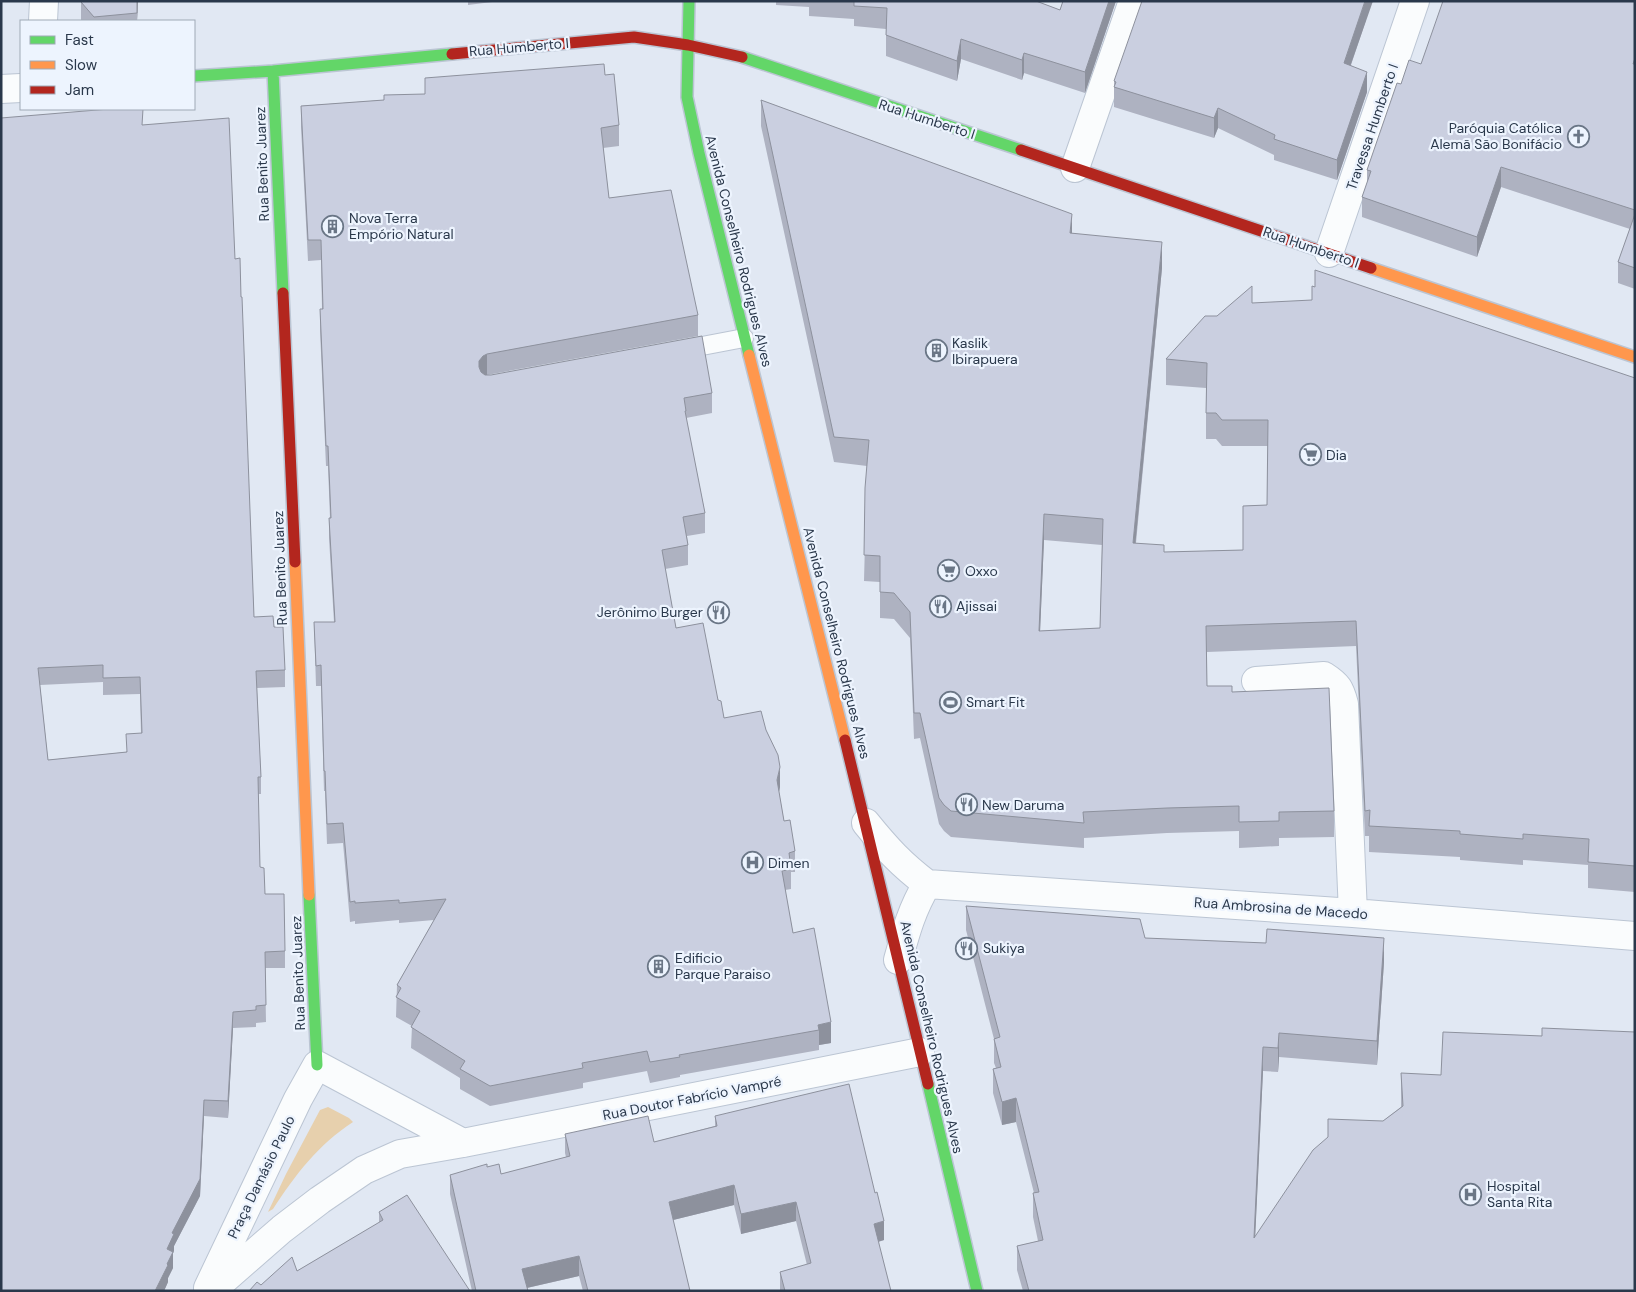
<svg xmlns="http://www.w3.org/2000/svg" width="1636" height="1292" viewBox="0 0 1636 1292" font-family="'DM Sans',sans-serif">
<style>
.green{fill:#e7d0ad}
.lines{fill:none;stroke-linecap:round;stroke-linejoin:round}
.lane-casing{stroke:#bbc5d3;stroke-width:20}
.street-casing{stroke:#bbc5d3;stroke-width:30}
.fast-casing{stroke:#bbc5d3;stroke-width:14}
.slow-casing{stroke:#bbc5d3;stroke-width:14}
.jam-casing{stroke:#bbc5d3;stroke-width:14}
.lane{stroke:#fafcfd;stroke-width:18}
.street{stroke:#fafcfd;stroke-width:28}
.fast{stroke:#63d668;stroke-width:11}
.slow{stroke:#ff974d;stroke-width:11}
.jam{stroke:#b3261e;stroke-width:11}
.wall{fill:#aeb2c1;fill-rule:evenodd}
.shaded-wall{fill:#8d919d}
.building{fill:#cacfe0;stroke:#8d919d;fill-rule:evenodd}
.labels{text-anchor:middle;stroke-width:4.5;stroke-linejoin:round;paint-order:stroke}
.street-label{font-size:14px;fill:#2a384b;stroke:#edf4fe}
.poi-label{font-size:14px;fill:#2a384b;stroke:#edf4fe;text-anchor:start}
</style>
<rect width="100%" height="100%" fill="#e1e8f3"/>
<path class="green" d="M328 1107 349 1118 353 1122C319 1144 295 1175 273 1209L268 1212 286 1174 320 1110Z"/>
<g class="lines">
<defs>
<path id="lane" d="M681 350 744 338"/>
<path id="street" d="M43 21 44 1
M1 89 21 88
M1075 168 1133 1
M1329 253 1415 1
M1256 681 1324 676C1338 685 1340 689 1344 704L1353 913
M866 823C887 849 901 864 927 884L1353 913 1635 936
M898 960C906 931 912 909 927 884
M208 1288 298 1099 317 1065 463 1143
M211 1291 282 1229 320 1200 364 1170 400 1154 463 1143 920 1052"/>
<path id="fast" d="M689 1 687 97 699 153 749 355
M742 57 1021 150
M273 71 283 293
M194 76 273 71 452 54
M309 895 317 1065
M928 1084 977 1291"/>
<path id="slow" d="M1371 268 1635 357
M749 355 845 740
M295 562 309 895"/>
<path id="jam" d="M452 54 634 37 688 45 742 57
M1021 150 1371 268
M283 293 295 562
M845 740 928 1084"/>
</defs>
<use href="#lane" class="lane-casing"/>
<use href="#street" class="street-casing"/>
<use href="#fast" class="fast-casing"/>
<use href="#slow" class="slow-casing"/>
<use href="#jam" class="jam-casing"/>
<use href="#lane" class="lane"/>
<use href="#street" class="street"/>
<use href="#fast" class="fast"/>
<use href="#slow" class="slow"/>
<use href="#jam" class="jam"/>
</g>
<path class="wall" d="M81 1H138L137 21H81Z
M468 1H500L468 5Z
M776 1H1036L1060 10 1063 1H1116L1085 93 1024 73 1022 80 961 59 957 81 886 56V29L854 26V19L809 16V7L776 5Z
M1635 1V289L1618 283V262L1630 229 1501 187 1477 257 1362 217V197L1367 184V170L1401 84 1421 64Z
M1366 20 1351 65 1367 92 1337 180 1274 160V155L1218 128 1214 138 1114 107V81Z
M605 75 619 125V146L603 148 609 198 698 315V336L487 375 712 393V413L686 418 705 513V533L687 536 688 545V565L665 569 676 628 718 700 724 718 780 787 779 792 784 821 795 851V872H791V889L785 890 793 933 831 1043 819 1045V1050L680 1075V1077L650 1083 647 1071 583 1083V1088L490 1106 460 1089V1078L411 1048 412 1026 396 1017 397 985 434 920 399 923V920L355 924V921L350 922 343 843 327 844 325 791H324L321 686H316L314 622H334L329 538V518H330L328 466H326L320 330V309H322L321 260 308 261 301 127V106L384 100 425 94V78Z
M761 100 1072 233 1162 268 1136 543 1164 552 1243 550V506L1267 505 1268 446H1222L1216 439H1206V388L1166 385V359L1217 316 1252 303 1635 378V892L1588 888V865L1523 860V865L1460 860V857L1369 852V836H1365L1356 646 1207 652V686L1232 692 1334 811V837L1279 838V846L1239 848V831L1167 833 1084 838V848L951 837 944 831 939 824 920 738 914 739 910 638 894 619 880 618V582L864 581 867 466 834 462 761 126ZM1044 540 1102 545 1100 628 1040 631Z
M1 118 143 125 235 259 241 297 254 617 274 627 285 670V687L257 688 261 777V794H258L260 867 265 894 285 951V968H265L266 1022 256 1023V1027L233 1028 228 1118 204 1116 200 1196 174 1246V1251L173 1253V1268L168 1278V1282L164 1291H1ZM103 682V695L140 694 141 733 126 752 48 760 40 685Z
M966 906 1145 938 1384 962 1377 1065 1279 1057 1278 1072 1263 1071 1255 1237 1383 1121 1401 1107V1073L1635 1291H1023L1017 1270V1246L1038 1241 1033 1217V1193H1034L1016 1122 1002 1125 993 1093V1069L996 1068 994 1063V1039L966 930Z
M715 1116 884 1240 878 1242 891 1291H780V1272L807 1265 796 1221 741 1234 734 1205 673 1220 690 1291H583L579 1276 527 1288 528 1291H472L450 1194V1175L487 1167 501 1174 566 1157 565 1153V1134L654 1142 715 1126Z
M379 1212 470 1291 261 1285 297 1271 379 1223Z"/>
<path class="shaded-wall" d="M137 1H138L137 21Z
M1109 1H1116L1085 93V72Z
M1365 1H1373L1344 84V63Z
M961 39V59L957 81V61Z
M1024 53V73L1022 80V60Z
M1367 72V92L1337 180V160Z
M1218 108V128L1214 138V118Z
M1501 167V187L1477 257V237Z
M1072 214V240L1070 233Z
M1162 242V268L1133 568V543Z
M487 354V375L483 377 479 367V361L483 356Z
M1044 514V540L1039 656V631Z
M780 767V787L777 801V780Z
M1384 938V962L1377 1065V1041Z
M233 1012V1028L228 1118V1101Z
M831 1022V1043L819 1045V1030L818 1025Z
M1279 1033V1057L1278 1072V1048Z
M1263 1047V1071L1254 1262V1238Z
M1016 1098V1122L1002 1125V1102Z
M204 1100V1116L200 1196 174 1246V1251L173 1253V1268L168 1278V1282L164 1291H155L167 1249 172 1233Z
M734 1185V1205L669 1221V1202Z
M796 1202V1221L741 1234V1214Z
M884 1221V1240L874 1243V1224Z
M579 1256V1276L522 1289V1269Z"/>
<path class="building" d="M81 1H137V13L94 17 81 2Z
M854 1H1036L1060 10 1063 1H1109L1085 72 1024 53 1022 60 961 39 957 61 886 35 887 8 854 6Z
M1142 1H1365L1344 63 1367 72 1337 160 1274 139 1275 135 1218 108 1214 118 1114 87 1116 82 1114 81Z
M1443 1H1635V58L1633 64H1635V210L1501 167 1477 237 1362 197 1371 171 1367 170 1397 83 1401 84 1409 60 1421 64Z
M604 64 605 75 614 74 619 125 601 128 609 198 671 190 698 315 487 354 483 356 479 361V367L481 372 485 375H491L702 336 712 393 684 398 686 411H685L705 513 683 517 688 545 662 550 676 628 703 623 718 700 721 701 724 718 761 711 766 730 778 755 780 767 777 780 784 821 790 820 795 851 789 853 791 869 782 871 793 933 814 928 831 1022 818 1025 819 1030 679 1055 680 1057 650 1062 647 1051 582 1063 583 1068 490 1086 460 1069 465 1061 411 1027 420 1011 396 997 401 988 397 985 446 899 399 903V900L355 903V901L350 902 343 823 327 824 325 771H324L321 665 316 666 314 622H335L329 518H331L328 446H326L320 309H323L321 240H308L301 106 384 100V95L425 94V78Z
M761 100 1072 214 1070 233 1162 242 1133 543 1164 545V552L1243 550V506L1267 505 1268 420H1222L1216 413H1206L1207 363 1166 359 1205 316H1217L1252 286V303L1312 300V286L1315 287V270L1635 378V866L1588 862 1589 839 1523 834V839L1460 834V831L1369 826 1370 810 1365 811 1356 621 1206 626 1207 686H1232V692L1329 688 1334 811 1279 812V821L1239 822V806L1167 808 1083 812 1084 823 951 811 944 805 939 798 920 713H914L910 612 894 593 880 592V556L864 555 865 488 869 440 834 437ZM1044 514 1103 519 1100 628 1039 631Z
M109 109H143L142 125 229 118 235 259 240 258 241 297H242L254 617 273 616 274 627H283L285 670 256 671 261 777H258L260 867 264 868 265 894H284L285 951 265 952 266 1005 256 1006V1010L233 1012 228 1101 204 1100 200 1179 172 1233 174 1234 167 1249 173 1252 167 1264 168 1265 155 1291H1V118ZM103 665V678L140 677 142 733 126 734 127 752 48 760 38 668Z
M1635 214V268L1618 262Z
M966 906 1140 919 1145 938 1266 943 1267 929 1384 938 1377 1041 1279 1033 1278 1048 1263 1047 1254 1238 1313 1150 1328 1137V1119L1383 1121 1403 1106 1401 1073 1441 1075 1443 1032 1542 1036V1028L1635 1032V1291H1029L1017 1246 1043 1240 1033 1193 1039 1192 1016 1098 1002 1102 993 1069 1001 1067 994 1039 1000 1037Z
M849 1084 875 1193 877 1192 884 1221 874 1224 891 1291H785L780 1272 811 1263 796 1202 741 1214 734 1185 669 1202 690 1291H588L579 1256 522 1269 528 1291H476L450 1175 487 1164V1167L499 1164 501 1174 570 1156 565 1134 648 1116 654 1142 717 1126 715 1116Z
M407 1195 470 1291H249L257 1282 261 1285 292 1257 297 1271 383 1220 379 1212Z"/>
<defs>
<symbol id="church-ring" viewBox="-11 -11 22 22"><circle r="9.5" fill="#edf4fe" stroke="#6a7686" stroke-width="1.5"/><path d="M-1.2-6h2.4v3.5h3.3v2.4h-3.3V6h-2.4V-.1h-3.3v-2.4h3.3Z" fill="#6a7686"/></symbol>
<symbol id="building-ring" viewBox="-11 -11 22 22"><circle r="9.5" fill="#edf4fe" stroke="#6a7686" stroke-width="1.5"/><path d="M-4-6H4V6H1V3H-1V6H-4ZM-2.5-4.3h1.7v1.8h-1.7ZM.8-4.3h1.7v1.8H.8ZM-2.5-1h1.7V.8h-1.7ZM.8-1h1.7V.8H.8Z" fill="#6a7686"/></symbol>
<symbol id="supermarket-ring" viewBox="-11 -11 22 22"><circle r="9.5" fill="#edf4fe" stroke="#6a7686" stroke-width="1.5"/><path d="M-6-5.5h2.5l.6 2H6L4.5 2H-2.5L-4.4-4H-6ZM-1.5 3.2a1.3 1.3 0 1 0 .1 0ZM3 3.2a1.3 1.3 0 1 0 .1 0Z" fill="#6a7686"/></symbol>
<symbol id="restaurant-ring" viewBox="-11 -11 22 22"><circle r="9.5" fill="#edf4fe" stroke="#6a7686" stroke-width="1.5"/><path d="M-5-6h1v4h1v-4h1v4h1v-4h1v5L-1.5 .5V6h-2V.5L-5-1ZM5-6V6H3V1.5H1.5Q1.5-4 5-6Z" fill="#6a7686"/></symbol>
<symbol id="stadium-ring" viewBox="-11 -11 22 22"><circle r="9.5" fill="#edf4fe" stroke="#6a7686" stroke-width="1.5"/><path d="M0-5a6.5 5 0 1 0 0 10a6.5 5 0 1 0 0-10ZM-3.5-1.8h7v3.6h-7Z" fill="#6a7686"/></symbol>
<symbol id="hospital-ring" viewBox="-11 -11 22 22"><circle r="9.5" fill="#edf4fe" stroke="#6a7686" stroke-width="1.5"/><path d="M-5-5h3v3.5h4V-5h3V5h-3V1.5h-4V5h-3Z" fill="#6a7686"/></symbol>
</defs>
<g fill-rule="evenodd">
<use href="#church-ring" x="1566" y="124" width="25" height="25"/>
<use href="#building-ring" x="320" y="214" width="25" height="25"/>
<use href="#building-ring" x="924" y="338" width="25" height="25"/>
<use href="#supermarket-ring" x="1298" y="442" width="25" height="25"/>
<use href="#supermarket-ring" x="936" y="558" width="25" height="25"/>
<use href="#restaurant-ring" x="928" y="594" width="25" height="25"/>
<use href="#restaurant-ring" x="706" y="600" width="25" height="25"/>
<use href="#stadium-ring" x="938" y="690" width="25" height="25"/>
<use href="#restaurant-ring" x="954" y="792" width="25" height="25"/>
<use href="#hospital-ring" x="740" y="850" width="25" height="25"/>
<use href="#restaurant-ring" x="954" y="936" width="25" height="25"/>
<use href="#building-ring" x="646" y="954" width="25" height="25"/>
<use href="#hospital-ring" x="1458" y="1182" width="25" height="25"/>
</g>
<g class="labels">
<g class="street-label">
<text transform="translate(519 47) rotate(-5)" y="5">Rua Humberto I</text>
<text transform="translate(927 119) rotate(18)" y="5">Rua Humberto I</text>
<text transform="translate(1372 127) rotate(-71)" y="5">Travessa Humberto I</text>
<text transform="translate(262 164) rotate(-92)" y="5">Rua Benito Juarez</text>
<text transform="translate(1311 247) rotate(19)" y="5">Rua Humberto I</text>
<text transform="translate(739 251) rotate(76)" y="5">Avenida Conselheiro Rodrigues Alves</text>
<text transform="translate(280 568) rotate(-92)" y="5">Rua Benito Juarez</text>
<text transform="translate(837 643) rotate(76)" y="5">Avenida Conselheiro Rodrigues Alves</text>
<text transform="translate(1281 908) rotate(4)" y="5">Rua Ambrosina de Macedo</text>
<text transform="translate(298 973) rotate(-92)" y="5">Rua Benito Juarez</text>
<text transform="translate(932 1037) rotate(77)" y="5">Avenida Conselheiro Rodrigues Alves</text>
<text transform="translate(692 1098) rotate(-11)" y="5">Rua Doutor Fabrício Vampré</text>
<text transform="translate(261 1177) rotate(-64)" y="5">Praça Damásio Paulo</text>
</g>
<g class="poi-label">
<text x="1562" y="133" text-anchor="end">Paróquia Católica<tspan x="1562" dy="16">Alemã São Bonifácio</tspan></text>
<text x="349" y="223">Nova Terra<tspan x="349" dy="16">Empório Natural</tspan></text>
<text x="952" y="348">Kaslik<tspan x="952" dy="16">Ibirapuera</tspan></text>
<text x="1326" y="460">Dia</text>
<text x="965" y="576">Oxxo</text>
<text x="956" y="611">Ajissai</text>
<text x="703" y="617" text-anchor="end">Jerônimo Burger</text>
<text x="966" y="707">Smart Fit</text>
<text x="982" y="810">New Daruma</text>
<text x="768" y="868">Dimen</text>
<text x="983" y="953">Sukiya</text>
<text x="675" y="963">Edificio<tspan x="675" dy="16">Parque Paraiso</tspan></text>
<text x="1487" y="1191">Hospital<tspan x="1487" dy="16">Santa Rita</tspan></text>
</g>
</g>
<rect width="1636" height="1292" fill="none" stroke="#2a384b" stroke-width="5"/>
<rect x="20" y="20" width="175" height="90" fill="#edf4fe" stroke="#9fa9b6"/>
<rect x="30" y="36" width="25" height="8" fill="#63d668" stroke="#9fa9b6"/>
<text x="65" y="45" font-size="15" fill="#2a384b">Fast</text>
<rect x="30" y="61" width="25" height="8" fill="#ff974d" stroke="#9fa9b6"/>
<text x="65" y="70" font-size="15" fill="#2a384b">Slow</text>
<rect x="30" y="86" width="25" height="8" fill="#b3261e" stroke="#9fa9b6"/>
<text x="65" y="95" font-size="15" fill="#2a384b">Jam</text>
</svg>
